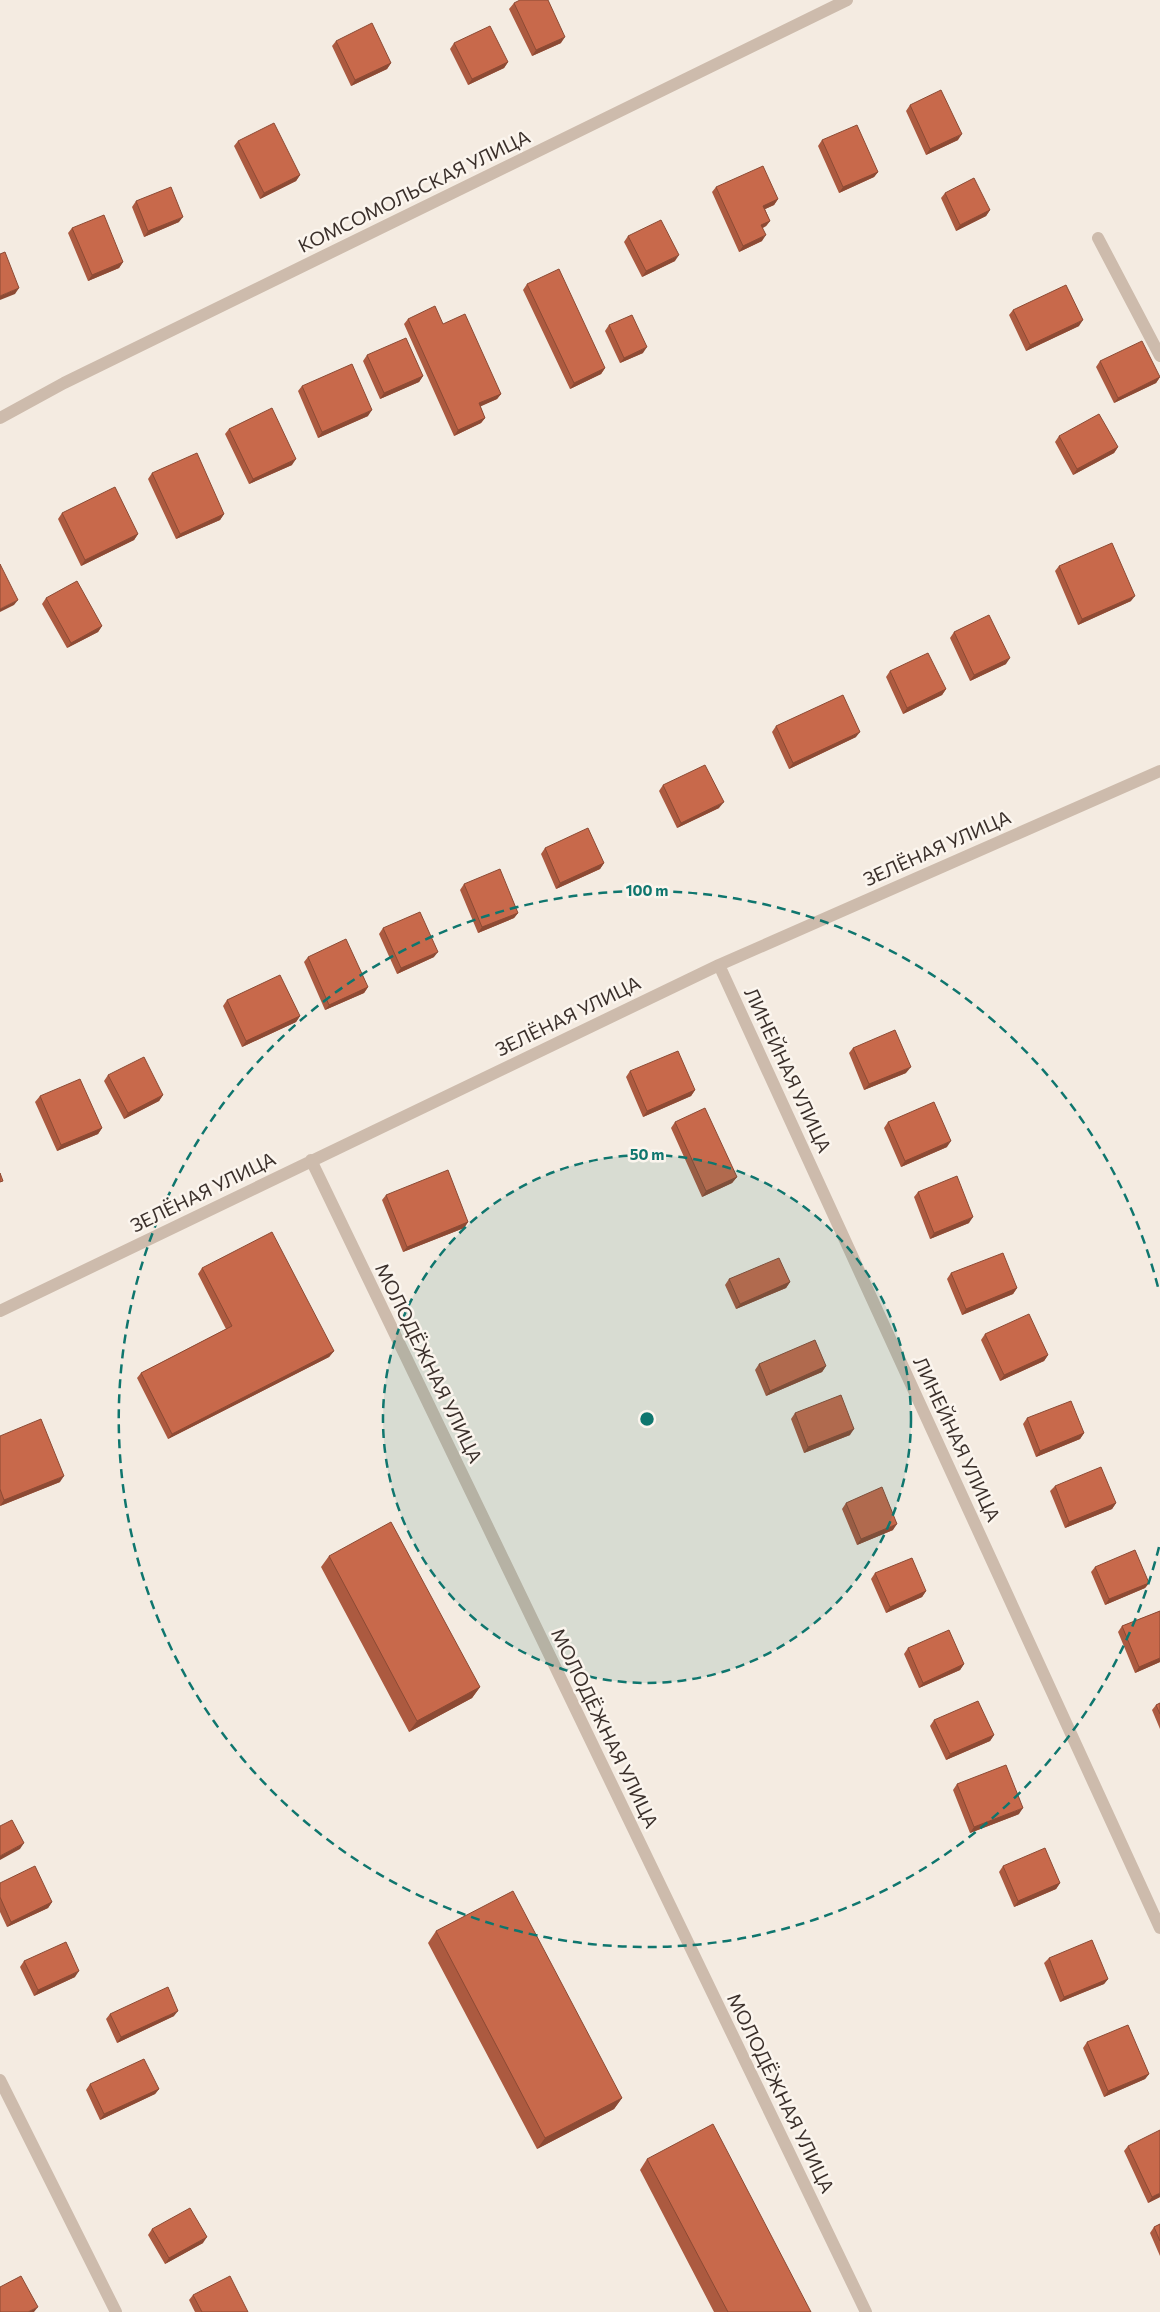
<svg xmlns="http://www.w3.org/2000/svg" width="1160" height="2312" viewBox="0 0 1160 2312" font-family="Commissioner,sans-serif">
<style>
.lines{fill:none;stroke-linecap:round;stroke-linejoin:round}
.street{stroke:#cdbbac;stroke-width:12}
.wall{fill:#ac5a40}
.shaded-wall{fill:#8c4a34}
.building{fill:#c8694b;stroke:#8c4a34}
.ring{fill:none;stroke:#0f766e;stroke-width:2.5;stroke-dasharray:9 6}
.labels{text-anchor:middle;stroke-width:5;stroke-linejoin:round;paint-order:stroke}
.street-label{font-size:19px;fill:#3b302b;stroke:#fbf5ee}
.centre{fill:#0f766e;stroke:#fbf5ee;stroke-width:2.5}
.ring-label{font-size:15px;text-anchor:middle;font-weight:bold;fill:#0f766e;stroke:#fbf5ee;stroke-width:5;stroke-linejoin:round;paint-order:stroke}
</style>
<rect width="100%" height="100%" fill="#f4ebe1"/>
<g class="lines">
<path class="street" d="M1098 238 1160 356
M0 418 64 383 847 0
M719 965 1160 1928
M311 1160 866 2312
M0 1311 719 965 1160 771
M0 2080 116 2312"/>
</g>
<path class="wall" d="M514 3 561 43 532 56 509 9Z
M336 41 391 63 387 69 351 86 332 46Z
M454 43 508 62 504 68 468 85 450 49Z
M910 105 958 140 926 155 906 111Z
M822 140 878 172 874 177 839 193 818 146Z
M238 141 300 175 296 181 260 199 234 146Z
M716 187 778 199 774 205 765 209 770 221 766 226 763 228 762 241 739 252 712 192Z
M945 193 990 210 986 216 956 231 941 198Z
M136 201 179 222 144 237 132 207Z
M72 228 123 262 119 268 88 281 68 233Z
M628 236 675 261 642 277 624 242Z
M527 284 605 368 601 374 570 389 523 290Z
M1013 310 1079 326 1026 351 1009 315Z
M408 319 443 324 501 394 497 399 480 406 485 418 481 423 454 436 404 324Z
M609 325 643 353 620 363 605 331Z
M367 355 423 376 419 382 380 399 363 361Z
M1100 361 1160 377 1156 383 1114 403 1096 367Z
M302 386 368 416 318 438 298 391Z
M229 429 292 465 249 484 225 434Z
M1059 436 1118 447 1114 453 1073 475 1055 442Z
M152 473 224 514 220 520 176 539 148 479Z
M62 513 138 534 134 540 81 566 58 519Z
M1059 566 1131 601 1078 625 1055 571Z
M46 598 102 626 98 632 67 648 42 604Z
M954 632 1006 664 970 681 950 638Z
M890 671 946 689 942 695 903 714 886 677Z
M776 726 856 737 789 769 772 732Z
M663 785 719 808 677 828 659 791Z
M545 848 604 863 600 869 556 889 541 854Z
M464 884 518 913 514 918 478 933 460 890Z
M383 928 434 957 397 974 379 934Z
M308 957 368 987 364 993 325 1010 304 962Z
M227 1000 300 1016 296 1022 242 1047 223 1006Z
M853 1048 906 1073 864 1090 849 1053Z
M630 1071 695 1090 691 1096 643 1117 626 1077Z
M108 1075 163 1095 159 1101 124 1119 104 1081Z
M40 1096 102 1128 98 1134 57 1151 35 1102Z
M675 1122 737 1177 732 1183 702 1197 671 1128Z
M888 1122 947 1147 901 1167 884 1128Z
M918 1192 969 1223 930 1239 914 1197Z
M386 1195 468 1222 464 1228 403 1252 382 1200Z
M202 1268 334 1351 329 1357 168 1439 137 1378 141 1373 226 1329 198 1274Z
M951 1273 1017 1288 1013 1294 962 1315 947 1279Z
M729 1279 790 1282 786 1288 736 1309 725 1285Z
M985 1334 1048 1355 1044 1361 1000 1381 981 1340Z
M759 1364 826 1366 822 1372 766 1396 755 1370Z
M795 1413 850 1435 804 1453 791 1419Z
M1027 1418 1084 1433 1080 1439 1036 1457 1023 1424Z
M0 1436 60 1482 0 1506Z
M1055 1486 1116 1503 1112 1509 1065 1528 1050 1491Z
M846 1503 893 1530 857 1545 842 1509Z
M329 1556 480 1687 472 1698 409 1732 321 1567Z
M1095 1567 1149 1583 1145 1588 1105 1605 1091 1572Z
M875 1573 926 1591 922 1597 886 1613 871 1579Z
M1160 1611V1662L1135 1673 1118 1632 1122 1626Z
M908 1648 964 1664 960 1670 919 1688 904 1654Z
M1160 1703V1729L1152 1710 1156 1705Z
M934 1720 994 1735 990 1741 946 1760 930 1726Z
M957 1784 1019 1814 970 1833 953 1790Z
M1003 1866 1060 1883 1056 1889 1014 1907 999 1872Z
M0 1883 52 1902 48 1908 7 1927 0 1912Z
M436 1931 622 2098 614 2109 537 2149 428 1943Z
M1049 1958 1108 1979 1104 1984 1060 2002 1044 1963Z
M24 1961 75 1977 34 1996 20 1967Z
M110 2014 174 2016 117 2043 106 2019Z
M1087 2042 1149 2074 1145 2079 1104 2097 1083 2048Z
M90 2084 159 2089 155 2094 100 2120 86 2090Z
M1128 2146 1160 2197 1148 2203 1124 2151Z
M647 2159 811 2312H714L640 2170Z
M1160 2224V2256L1150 2233 1154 2227Z
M152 2229 203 2243 165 2264 148 2235Z
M193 2295 248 2312H195L189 2300Z"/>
<path class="shaded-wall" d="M565 37 561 43 532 56 536 50Z
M508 62 504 68 468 85 472 79Z
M391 63 387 69 351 86 355 80Z
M962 134 958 140 926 155 930 149Z
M878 172 874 177 839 193 843 187Z
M300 175 296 181 260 199 264 193Z
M778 199 774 205 759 212 763 206Z
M990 210 986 216 956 231 960 225Z
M183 217 179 222 144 237 148 231Z
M770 221 766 226 757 230 761 225Z
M766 235 762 241 739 252 743 246Z
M679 255 675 261 642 277 646 271Z
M123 262 119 268 88 281 92 275Z
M19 288 15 294 0 300V296Z
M1083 320 1079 326 1026 351 1030 345Z
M647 347 643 353 620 363 624 358Z
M605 368 601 374 570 389 574 383Z
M423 376 419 382 380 399 384 393Z
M1160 377 1156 383 1114 403 1118 398Z
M501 394 497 399 475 409 479 403Z
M372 410 368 416 318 438 322 432Z
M485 418 481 423 454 436 458 430Z
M1118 447 1114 453 1073 475 1077 469Z
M296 459 292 465 249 484 253 479Z
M224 514 220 520 176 539 180 534Z
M138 534 134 540 81 566 85 560Z
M1135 596 1131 601 1078 625 1082 619Z
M18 600 14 605 0 612V609Z
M102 626 98 632 67 648 71 643Z
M1010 658 1006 664 970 681 974 675Z
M946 689 942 695 903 714 907 708Z
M860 732 856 737 789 769 793 763Z
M724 802 719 808 677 828 681 823Z
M604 863 600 869 556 889 560 883Z
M518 913 514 918 478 933 482 927Z
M438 952 434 957 397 974 401 968Z
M368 987 364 993 325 1010 329 1005Z
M300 1016 296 1022 242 1047 246 1041Z
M911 1067 906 1073 864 1090 869 1084Z
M695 1090 691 1096 643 1117 647 1111Z
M163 1095 159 1101 124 1119 128 1113Z
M102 1128 98 1134 57 1151 61 1145Z
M951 1141 947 1147 901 1167 905 1161Z
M737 1177 732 1183 702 1197 706 1191Z
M973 1217 969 1223 930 1239 934 1233Z
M468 1222 464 1228 403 1252 407 1247Z
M790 1282 786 1288 736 1309 740 1304Z
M1017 1288 1013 1294 962 1315 966 1309Z
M334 1351 329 1357 168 1439 172 1434Z
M1048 1355 1044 1361 1000 1381 1004 1375Z
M826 1366 822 1372 766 1396 770 1391Z
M854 1429 850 1435 804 1453 808 1447Z
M1084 1433 1080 1439 1036 1457 1040 1451Z
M64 1476 60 1482 0 1506 4 1500Z
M1116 1503 1112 1509 1065 1528 1069 1522Z
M897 1524 893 1530 857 1545 861 1539Z
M1149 1583 1145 1588 1105 1605 1109 1599Z
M926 1591 922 1597 886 1613 890 1607Z
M1160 1658V1662L1135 1673 1139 1667Z
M964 1664 960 1670 919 1688 923 1683Z
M480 1687 472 1698 409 1732 417 1721Z
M994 1735 990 1741 946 1760 950 1754Z
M1023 1808 1019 1814 970 1833 974 1827Z
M24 1843 20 1849 0 1860V1856Z
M1060 1883 1056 1889 1014 1907 1018 1901Z
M52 1902 48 1908 7 1927 11 1922Z
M79 1971 75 1977 34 1996 38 1990Z
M1108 1979 1104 1984 1060 2002 1064 1997Z
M178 2011 174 2016 117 2043 121 2037Z
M1149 2074 1145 2079 1104 2097 1108 2091Z
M159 2089 155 2094 100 2120 104 2114Z
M622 2098 614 2109 537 2149 545 2138Z
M1160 2193V2197L1148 2203 1152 2197Z
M207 2237 203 2243 165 2264 169 2258Z
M38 2307 34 2312H28Z"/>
<path class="building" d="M520 0H548L565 37 536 50 514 3Z
M372 23 391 63 355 80 336 41Z
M490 26 508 62 472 79 454 43Z
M941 90 962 134 930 149 910 105Z
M274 123 300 175 264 193 238 141Z
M857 125 878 172 843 187 822 140Z
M763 166 778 199 763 206 770 221 761 225 766 235 743 246 716 187Z
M974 178 990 210 960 225 945 193Z
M171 187 183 217 148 231 136 201Z
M104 215 123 262 92 275 72 228Z
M661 220 679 255 646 271 628 236Z
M5 252 19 288 0 296V254Z
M559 269 605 368 574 383 527 284Z
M1066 285 1083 320 1030 345 1013 310Z
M435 306 443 324 465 314 501 394 479 403 485 418 458 430 408 319Z
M632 315 647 347 624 358 609 325Z
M406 338 423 376 384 393 367 355Z
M1142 341 1160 377 1118 398 1100 361Z
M352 364 372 410 322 432 302 386Z
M272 408 296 459 253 479 229 429Z
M1099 414 1118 447 1077 469 1059 436Z
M197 453 224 514 180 534 152 473Z
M115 487 138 534 85 560 62 513Z
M1112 543 1135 596 1082 619 1059 566Z
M0 564 18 600 0 609Z
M77 581 102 626 71 643 46 598Z
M989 615 1010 658 974 675 954 632Z
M928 653 946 689 907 708 890 671Z
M843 695 860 732 793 763 776 726Z
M705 765 724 802 681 823 663 785Z
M588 828 604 863 560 883 545 848Z
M500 869 518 913 482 927 464 884Z
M420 912 438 952 401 968 383 928Z
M346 939 368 987 329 1005 308 957Z
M280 975 300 1016 246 1041 227 1000Z
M895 1030 911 1067 869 1084 853 1048Z
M678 1051 695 1090 647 1111 630 1071Z
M144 1057 163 1095 128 1113 108 1075Z
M80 1079 102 1128 61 1145 40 1096Z
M934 1102 951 1141 905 1161 888 1122Z
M705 1108 737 1177 706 1191 675 1122Z
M448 1170 468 1222 407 1247 386 1195Z
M0 1173 3 1181 0 1182Z
M957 1176 973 1217 934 1233 918 1192Z
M272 1232 334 1351 172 1434 141 1373 232 1326 202 1268Z
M1003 1253 1017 1288 966 1309 951 1273Z
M779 1258 790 1282 740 1304 729 1279Z
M1029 1314 1048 1355 1004 1375 985 1334Z
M815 1340 826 1366 770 1391 759 1364Z
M841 1395 854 1429 808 1447 795 1413Z
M1071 1401 1084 1433 1040 1451 1027 1418Z
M41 1419 64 1476 4 1500 0 1489V1436Z
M1101 1467 1116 1503 1069 1522 1055 1486Z
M882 1487 897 1524 861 1539 846 1503Z
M391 1522 480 1687 417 1721 329 1556Z
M1135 1550 1149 1583 1109 1599 1095 1567Z
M912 1558 926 1591 890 1607 875 1573Z
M1160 1611V1658L1139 1667 1122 1626Z
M949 1630 964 1664 923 1683 908 1648Z
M978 1701 994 1735 950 1754 934 1720Z
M1160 1703V1714L1156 1705Z
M1006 1765 1023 1808 974 1827 957 1784Z
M12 1820 24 1843 0 1856V1826Z
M1045 1848 1060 1883 1018 1901 1003 1866Z
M35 1866 52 1902 11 1922 0 1897V1883Z
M513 1891 622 2098 545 2138 436 1931Z
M1092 1940 1108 1979 1064 1997 1049 1958Z
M66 1942 79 1971 38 1990 24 1961Z
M168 1987 178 2011 121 2037 110 2014Z
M1128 2025 1149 2074 1108 2091 1087 2042Z
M144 2059 159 2089 104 2114 90 2084Z
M713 2124 811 2312H728L647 2159Z
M1160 2130V2193L1152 2197 1128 2146Z
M190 2208 207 2237 169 2258 152 2229Z
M1160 2224V2241L1154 2227Z
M21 2276 38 2307 28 2312H0V2287Z
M230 2276 248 2312H202L193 2295Z"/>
<circle cx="647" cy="1419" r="264" fill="#0f766e" fill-opacity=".12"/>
<g class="ring">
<circle cx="647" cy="1419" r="264"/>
<path d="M1159 1547A528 528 0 1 1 1159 1291"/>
</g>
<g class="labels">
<g class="street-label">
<text transform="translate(414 191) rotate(-26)" y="7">КОМСОМОЛЬСКАЯ УЛИЦА</text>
<text transform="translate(937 848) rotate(-24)" y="7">ЗЕЛЁНАЯ УЛИЦА</text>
<text transform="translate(568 1016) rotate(-26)" y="7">ЗЕЛЁНАЯ УЛИЦА</text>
<text transform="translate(788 1070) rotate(65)" y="7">ЛИНЕЙНАЯ УЛИЦА</text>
<text transform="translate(203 1192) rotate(-26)" y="7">ЗЕЛЁНАЯ УЛИЦА</text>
<text transform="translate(429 1363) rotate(64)" y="7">МОЛОДЁЖНАЯ УЛИЦА</text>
<text transform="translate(957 1439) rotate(65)" y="7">ЛИНЕЙНАЯ УЛИЦА</text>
<text transform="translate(605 1728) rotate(64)" y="7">МОЛОДЁЖНАЯ УЛИЦА</text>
<text transform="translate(781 2093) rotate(64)" y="7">МОЛОДЁЖНАЯ УЛИЦА</text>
</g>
</g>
<circle cx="647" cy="1419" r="8" class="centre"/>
<g class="ring-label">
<text x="647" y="896">100 m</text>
<text x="647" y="1160">50 m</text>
</g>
</svg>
